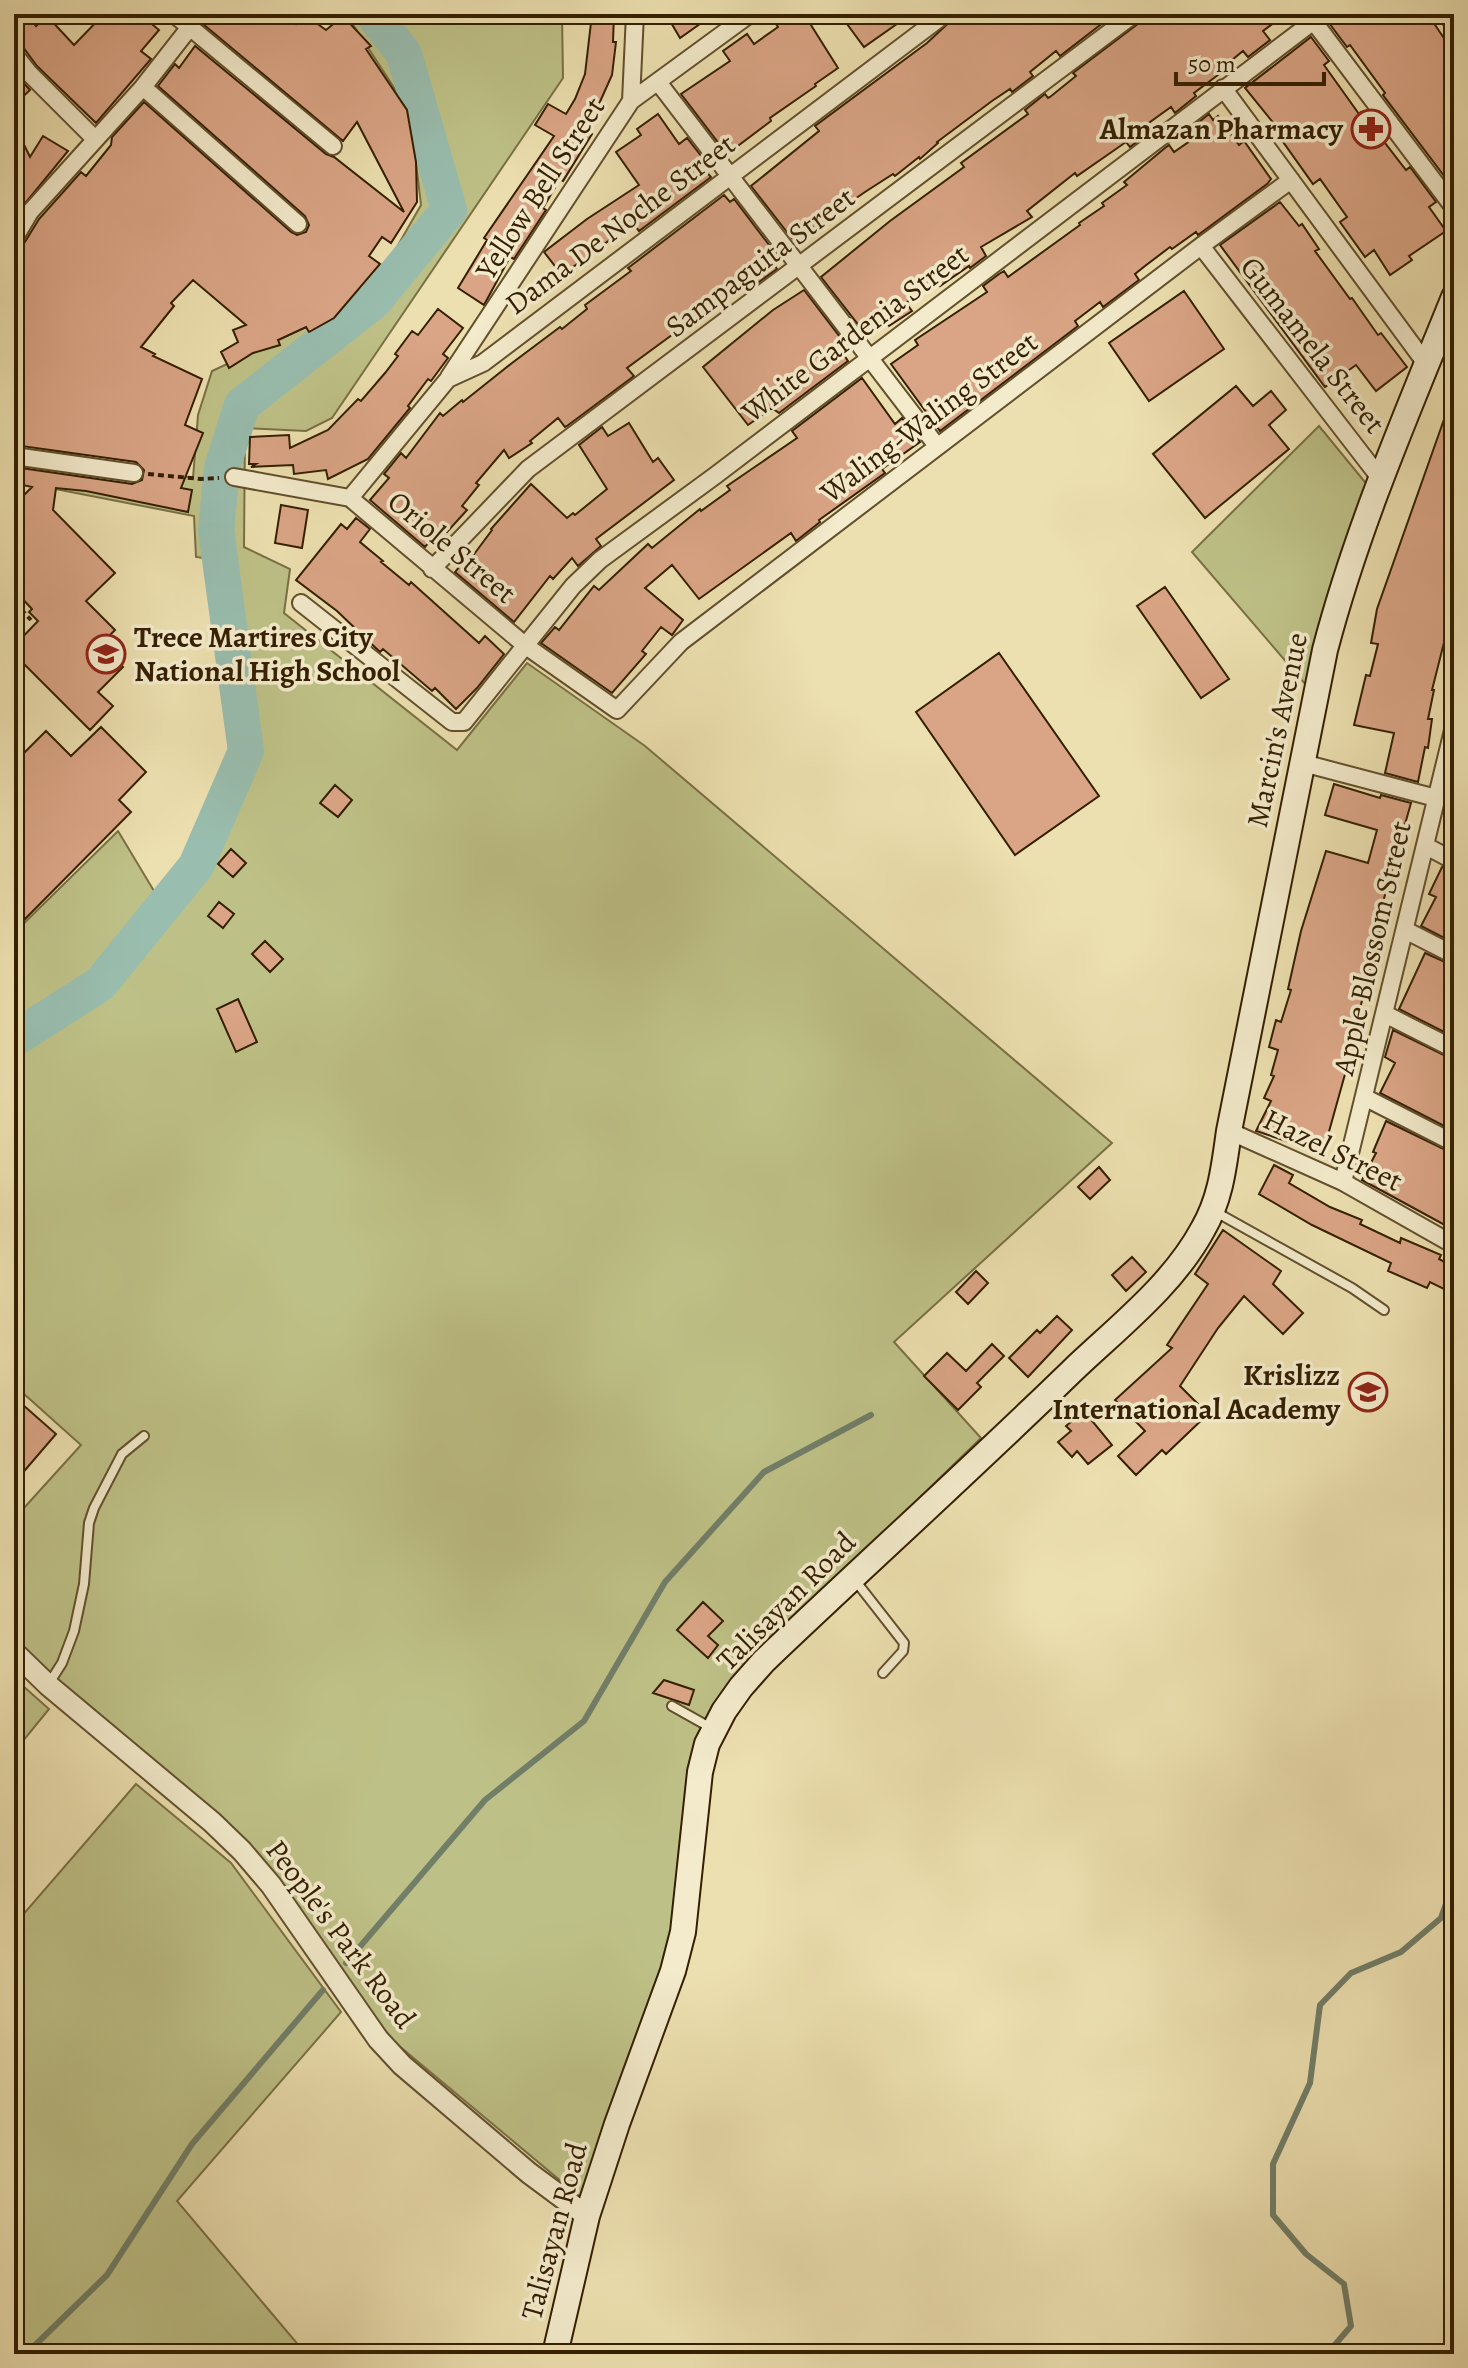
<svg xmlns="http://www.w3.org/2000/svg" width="1468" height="2368" viewBox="0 0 1468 2368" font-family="Alegreya,serif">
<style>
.green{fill:#bec187;stroke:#797044;stroke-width:2}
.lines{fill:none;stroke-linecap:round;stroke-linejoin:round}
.stream{stroke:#717e68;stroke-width:6}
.river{stroke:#99bdae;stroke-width:36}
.building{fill:#daa586;stroke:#341f00;stroke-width:2}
.service-casing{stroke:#624f2c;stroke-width:12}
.minor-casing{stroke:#624f2c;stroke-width:20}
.tertiary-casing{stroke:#624f2c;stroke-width:24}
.secondary-casing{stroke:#341f00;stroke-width:28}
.path{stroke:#341f00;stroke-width:4;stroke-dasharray:6 4;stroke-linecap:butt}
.service{stroke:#f3ebcc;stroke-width:8}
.minor{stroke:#f3ebcc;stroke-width:16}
.tertiary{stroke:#f3ebcc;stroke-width:20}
.secondary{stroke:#f3ebcc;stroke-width:24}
.labels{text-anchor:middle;stroke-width:7;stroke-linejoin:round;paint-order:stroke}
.poi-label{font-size:30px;font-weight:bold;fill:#341f00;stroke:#f3ebcc;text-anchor:end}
.street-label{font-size:30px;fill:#341f00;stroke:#f3ebcc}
</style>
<rect width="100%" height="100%" fill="#ede0b0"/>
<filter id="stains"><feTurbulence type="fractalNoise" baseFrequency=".0025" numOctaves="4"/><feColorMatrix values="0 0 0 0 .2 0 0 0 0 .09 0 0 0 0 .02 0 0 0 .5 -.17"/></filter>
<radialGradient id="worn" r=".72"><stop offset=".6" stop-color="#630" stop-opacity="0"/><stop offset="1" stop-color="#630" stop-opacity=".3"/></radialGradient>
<path class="green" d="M346 14H562L563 78 332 418 306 431 245 428 244 547 290 569 284 613 457 750 527 663 645 746 1112 1143 894 1342 981 1438 777 1636 689 1775 681 1830 678 1906 668 1962 580 2197 392 2040 257 1853 46 1672 14 1638V1519L81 1445 14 1385V1046L104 990 200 870 250 750 224 561 196 557 194 516 14 481V443L193 478 198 415 212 371 341 311 373 289 421 205 410 112Z
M1319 426 1369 487 1306 685 1192 552Z
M118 831 160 901 98 976 14 1029V933Z
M14 1678 49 1709 14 1752Z
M136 1784 231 1863 341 2012 177 2201 306 2354H14V1925Z"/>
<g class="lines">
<path class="stream" d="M346 1963 485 1800 584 1721 665 1582 764 1472 871 1415
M26 2354 107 2275 192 2144 323 1990
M1327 2354 1351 2326 1344 2284 1306 2254 1273 2215V2164L1310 2083 1320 2005 1351 1973 1401 1952 1441 1918 1454 1881"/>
<path class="river" d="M14 1039 100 984 196 866 246 751 216 530 222 468 242 405 374 301 449 210 404 54 373 14"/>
</g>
<path class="building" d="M14 14H26L36 26 47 16 74 45 104 14H140L159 30 141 51 151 59 96 123 37 66 23 47 14 43Z
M191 14H283L296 24 304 14 326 30 343 16 371 46 366 49 407 110 416 162 417 202 391 243 382 237 369 256 380 264 334 318 309 332 306 327 278 340 280 345 253 353 229 368 221 352 238 342 233 330 246 325 193 280 171 303 174 306 141 347 155 354 153 356 202 379 185 425 203 433 181 488 192 490 188 512 86 491 56 488 53 510 115 573 86 601 115 630 100 645 123 667 98 692 113 706 90 730 14 654V646L38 621 29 612 32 609 14 590V505L32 487 14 483V467L132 484 142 480 144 470 136 462 14 445V250L23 245 39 219 81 172 86 176 111 145 112 137 144 102 291 232 297 235 306 232 309 225 305 216 158 86 175 64 179 68 195 46 326 154 334 157 404 212 357 122 343 141Z
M592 14H614L613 42H616L612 75 599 104 602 106 587 131 592 134 563 181 560 179 543 208 546 210 514 259 510 257 484 305 458 288 487 240 484 238 554 136 535 125 548 104 566 114 575 99 585 74Z
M666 14H714L680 38Z
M769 14H804L838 68 815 84 816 86 770 118 771 121 727 154 681 94 730 61 723 51 747 34 754 44 778 27Z
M860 14H911L864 47 847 24Z
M968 14H1098L1104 22 1060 56 1056 51 1030 72 1033 76 1012 92 1010 89 992 101 937 142 938 143 920 159 919 157 895 176 893 174 865 192 794 241 751 186 819 131 815 126 927 43 955 17 958 21Z
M1151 14H1286L1263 31 1270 40 1248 57 1243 51 1216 73 1218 75 1194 93 1196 96 1175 113 1171 107 1146 125 1151 131 1130 147 1126 142 1077 176 1075 173 1027 211 1032 217 981 247 986 256 970 268 969 266 940 286 937 281 906 303 912 311 889 326 883 318 864 332 821 277 890 221 964 167 961 163 1028 114 1025 110 1045 94 1048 98 1050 97 1076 76 1073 73Z
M1334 14H1424L1430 23 1433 22 1454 53V116L1444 123 1454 138V189L1383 95 1385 93 1350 45 1347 47 1329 23Z
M1311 37 1329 61 1324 65 1359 114 1361 112 1406 170 1410 167 1436 202 1429 207 1446 231 1409 256 1412 260 1390 275 1374 250 1365 257 1340 222 1347 217 1320 179 1313 184 1281 139 1284 136 1245 88Z
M14 72 30 90 14 105Z
M658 114 679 144 687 138 709 166 704 169 711 177 639 231 633 223 562 275 544 252 587 219 639 185 616 152 641 135 637 129Z
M1209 114 1213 120 1218 116 1239 145 1244 141 1271 179 1267 184 1198 235 1196 232 1172 249 1170 247 1145 266 1135 274 1139 280 1103 307 1100 302 1075 321 1078 326 940 431 891 364 918 345 915 340 987 292 983 286 999 274 1004 271 1008 277 1080 225 1079 223 1104 206 1102 203 1127 185 1124 182 1165 148 1169 145 1174 152 1200 134 1194 126Z
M14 124 30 157 43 136 68 151 14 217Z
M724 195 730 202 734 199 776 254 770 259 777 269 752 287 749 282 725 296 627 368 634 376 567 426 565 427 558 418 530 441 532 443 509 458 504 450 476 483 479 485 462 506 467 510 447 532 442 526 425 547 370 500 389 478 384 474 401 453 406 458 440 413 443 416 462 400 463 402 512 363 560 327 562 329 587 309 585 305 631 271 628 268Z
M1280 202 1299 226 1302 224 1319 249 1315 251 1350 299 1352 298 1378 335 1381 333 1407 367 1376 391 1356 365 1325 387 1220 245Z
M804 290 846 345 840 349 848 361 779 413 772 408 748 425 703 367 773 310Z
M1184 291 1224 349 1149 401 1109 343Z
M438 309 463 328 443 354 448 358 431 381 428 379 408 406 410 408 368 459 328 479 326 470 294 474 293 465 251 467 256 464H249L250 437 289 435 290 448 328 430 358 399 361 401 385 373 398 356 395 354 412 331 418 335Z
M862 378 895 424 902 418 920 442 882 469 885 473 819 520 820 522 796 541 791 533 699 599 672 565 645 588 683 620 672 635 661 627 642 651 646 654 612 693 541 643 555 627 559 630 594 586 599 590 648 544 652 548 700 509 701 511 730 490 727 486 797 438 792 431Z
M1236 386 1253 406 1271 391 1286 410 1269 425 1289 449 1205 518 1153 454Z
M1453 394 1454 603 1432 690H1434L1428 719H1432L1428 748 1425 747 1418 782 1385 773 1394 733 1354 725 1366 675 1370 676 1378 644 1371 643 1377 609Z
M629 423 653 462 658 458 674 480 596 539 601 546 578 566 572 558 553 579 550 576 514 622 455 572 469 555 472 557 492 530 491 529 531 484 567 518 573 513 575 515 607 489 579 445 602 427 608 436Z
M281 505 308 510 302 548 275 543Z
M356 518 370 529 360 542 383 561 381 562 409 585 411 582 479 643 485 636 504 654 477 688 456 709 435 688 432 691 383 649 380 652 337 611 296 580 341 524 347 529Z
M1165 587 1229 679 1201 698 1137 606Z
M999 653 1099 796 1015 855 916 712Z
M101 727 146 772 119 800 131 812 24 920 14 910V881L21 873 14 866V763L46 731 71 756Z
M1334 784 1380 798 1381 795 1411 803 1383 902 1387 904 1358 1016 1361 1017 1323 1153 1256 1131 1271 1101 1264 1098 1274 1076 1271 1075 1278 1050 1269 1047 1276 1020 1281 1022 1291 990 1288 989 1301 931 1326 851 1368 863 1377 830 1325 815Z
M335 785 352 800 338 817 320 803Z
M231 849 246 863 233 877 218 864Z
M1442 867 1454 872V943L1421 926 1436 897 1429 894Z
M219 902 234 914 223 928 208 916Z
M265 941 283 959 270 972 252 954Z
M1425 953 1454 966V1037L1399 1009Z
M238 999 257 1042 236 1052 217 1009Z
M1393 1030 1454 1060V1131L1380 1093 1395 1063 1385 1057Z
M1386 1121 1454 1154V1230L1362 1180 1376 1153 1373 1152Z
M1274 1165 1293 1175 1289 1183 1330 1207 1362 1220 1360 1224 1400 1243 1401 1238 1441 1255 1439 1259 1454 1267V1294L1430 1282 1427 1288 1388 1271 1391 1263 1312 1225 1259 1194Z
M1099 1167 1110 1180 1090 1199 1078 1187Z
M1223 1230 1281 1271 1273 1284 1303 1313 1283 1334 1244 1296 1218 1328 1180 1386 1208 1414 1166 1454 1162 1450 1136 1475 1118 1456 1145 1431 1115 1400 1172 1348 1167 1345 1208 1284 1195 1274Z
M1132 1257 1146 1272 1126 1291 1112 1275Z
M976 1271 988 1283 968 1304 956 1292Z
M1057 1316 1072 1330 1028 1377 1009 1358 1037 1330 1040 1333Z
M992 1344 1004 1356 977 1383 981 1387 958 1410 924 1376 947 1353 966 1371Z
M14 1397 56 1434 14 1483Z
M1084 1411 1112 1445 1088 1464 1077 1451 1072 1457 1058 1442 1071 1431 1066 1426Z
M703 1602 723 1621 708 1636 718 1645 708 1658 677 1630Z
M664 1680 694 1690 689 1705 653 1693Z"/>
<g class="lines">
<defs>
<path id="service" d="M1214 1211 1352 1288 1384 1310
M854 1579 904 1643 903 1651 883 1673
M48 1685 62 1663 74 1631 84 1584 89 1523 94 1508 122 1454 144 1436
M672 1706 713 1729
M14 1710 16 1711 14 1714"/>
<path id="minor" d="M174 14 333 146
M1308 14 1454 208
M1446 14 1454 24
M14 54 29 73 95 139
M658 82 937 446
M143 87 298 224
M1223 88 1427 365
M631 101 750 14
M14 239 30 212 143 87 190 27
M1201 246 1380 478
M449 377 631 101 635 14
M14 456 134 473
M234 477 350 498 526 646 617 710 681 642 1201 246 1291 180
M350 498 448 379 483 363 945 14
M432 569 528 469 1134 14
M301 603 452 722H464L573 586 600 560 716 475 1323 14
M1303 763 1436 798
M1426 846 1454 861
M1405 930 1454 955
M1385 1014 1454 1049
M1366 1098 1454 1143
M1229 1131 1343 1182 1454 1245
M1343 1182 1454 726"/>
<path id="tertiary" d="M14 1652 48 1685 212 1822 242 1851 271 1885 378 2039 402 2065 529 2173 587 2216"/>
<path id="secondary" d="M555 2354 587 2216 617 2124 673 1971 683 1932 700 1772 707 1744 724 1711 741 1687 764 1661C866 1564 971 1469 1072 1371 1117 1328 1173 1285 1203 1229 1221 1198 1224 1166 1229 1131L1325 650C1357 528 1407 413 1454 297"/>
</defs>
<use href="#service" class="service-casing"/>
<use href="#minor" class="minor-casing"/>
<use href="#tertiary" class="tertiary-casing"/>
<use href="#secondary" class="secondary-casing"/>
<path class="path" d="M148 474 201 479 219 478
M14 602 31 620"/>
<use href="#service" class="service"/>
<use href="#minor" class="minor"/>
<use href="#tertiary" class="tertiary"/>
<use href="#secondary" class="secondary"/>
</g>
<defs>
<symbol id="pharmacy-ring" viewBox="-11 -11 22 22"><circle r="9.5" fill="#f3ebcc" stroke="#8f2418" stroke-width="1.5"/><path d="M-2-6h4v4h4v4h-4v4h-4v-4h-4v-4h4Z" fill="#8f2418"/></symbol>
<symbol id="school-ring" viewBox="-11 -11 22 22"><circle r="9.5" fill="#f3ebcc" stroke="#8f2418" stroke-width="1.5"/><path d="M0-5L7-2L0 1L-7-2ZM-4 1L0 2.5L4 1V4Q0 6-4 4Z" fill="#8f2418"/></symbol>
</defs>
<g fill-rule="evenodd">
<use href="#pharmacy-ring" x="1349" y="107" width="44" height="44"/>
<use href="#school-ring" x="84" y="632" width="44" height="44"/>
<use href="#school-ring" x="1346" y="1370" width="44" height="44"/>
</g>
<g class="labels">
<g class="poi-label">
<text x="1343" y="139">Almazan Pharmacy</text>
<text x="134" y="647" text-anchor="start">Trece Martires City<tspan x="134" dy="34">National High School</tspan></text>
<text x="1340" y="1385">Krislizz<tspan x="1340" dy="34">International Academy</tspan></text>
</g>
<g class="street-label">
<text transform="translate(540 188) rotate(-57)" y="10">Yellow Bell Street</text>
<text transform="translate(620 224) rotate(-37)" y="10">Dama De Noche Street</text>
<text transform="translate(760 262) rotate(-37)" y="10">Sampaguita Street</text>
<text transform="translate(855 333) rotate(-37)" y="10">White Gardenia Street</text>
<text transform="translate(1313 345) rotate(52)" y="10">Gumamela Street</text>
<text transform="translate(929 417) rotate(-37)" y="10">Waling-Waling Street</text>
<text transform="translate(452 547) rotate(40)" y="10">Oriole Street</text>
<text transform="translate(1277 730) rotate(-78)" y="10">Marcin's Avenue</text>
<text transform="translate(1372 948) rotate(-77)" y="10">Apple Blossom Street</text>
<text transform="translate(1333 1150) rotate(26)" y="10">Hazel Street</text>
<text transform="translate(786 1601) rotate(-45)" y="10">Talisayan Road</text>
<text transform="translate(341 1934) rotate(53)" y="10">People's Park Road</text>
<text transform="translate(554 2231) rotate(-75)" y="10">Talisayan Road</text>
</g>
</g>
<rect width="1468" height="2368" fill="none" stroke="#ede0b0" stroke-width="48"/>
<rect x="16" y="16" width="1436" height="2336" fill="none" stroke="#341f00" stroke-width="4"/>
<rect x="24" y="24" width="1420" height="2320" fill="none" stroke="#341f00" stroke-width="2"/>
<path d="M1176 72v12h148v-12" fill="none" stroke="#341f00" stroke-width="4"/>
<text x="1188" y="72" font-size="24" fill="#341f00" stroke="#f3ebcc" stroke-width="6" paint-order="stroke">50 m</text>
<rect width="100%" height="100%" filter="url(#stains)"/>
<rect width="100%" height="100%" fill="url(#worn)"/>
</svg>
